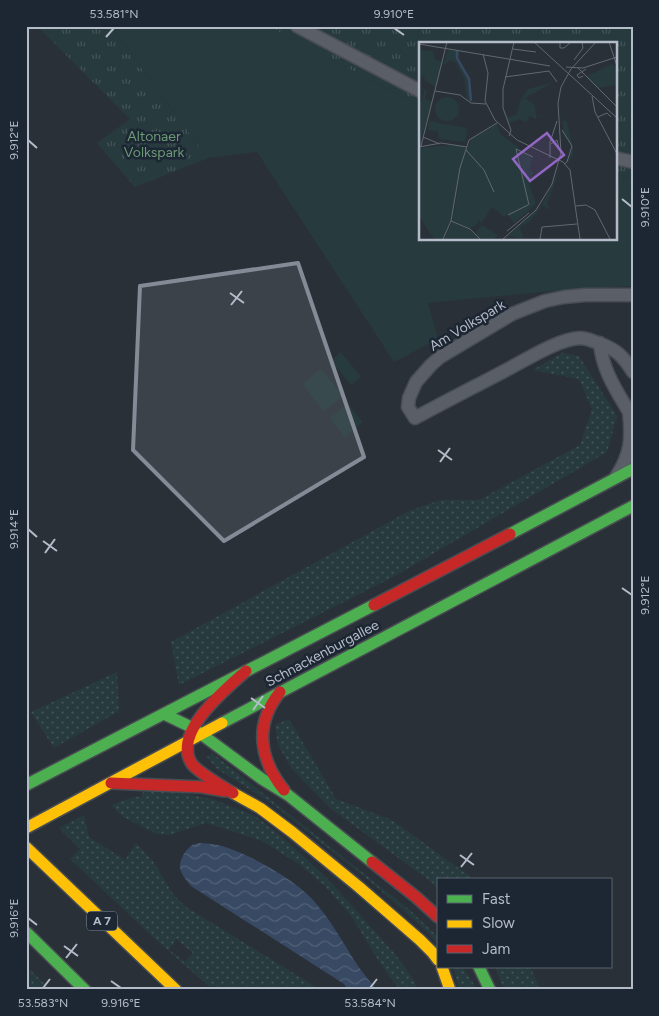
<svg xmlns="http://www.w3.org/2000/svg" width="659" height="1016" viewBox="0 0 659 1016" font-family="Figtree,sans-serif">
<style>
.grass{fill:url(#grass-dots);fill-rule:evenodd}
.park{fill:url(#park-tufts)}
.garden{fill:#273a3e}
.water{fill:url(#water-waves)}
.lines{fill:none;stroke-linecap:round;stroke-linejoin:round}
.street-casing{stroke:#484c53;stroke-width:15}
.fast-casing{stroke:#484c53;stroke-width:14}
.slow-casing{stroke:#484c53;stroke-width:14}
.jam-casing{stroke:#484c53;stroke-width:14}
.street{stroke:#5a5e66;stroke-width:12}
.fast{stroke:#4caf50;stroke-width:11}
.slow{stroke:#ffc107;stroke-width:11}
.jam{stroke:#c62828;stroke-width:11}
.marked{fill:#848b96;fill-opacity:0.2;stroke:#848b96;stroke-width:4;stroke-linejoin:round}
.ticks{fill:none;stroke:#b4bcc9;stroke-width:2}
.labels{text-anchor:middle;stroke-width:5;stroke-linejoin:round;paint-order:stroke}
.shield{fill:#1d2633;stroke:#878f9c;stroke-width:1}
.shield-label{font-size:12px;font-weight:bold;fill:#b4bcc9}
.park-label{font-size:14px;fill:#6b9a76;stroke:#1d2633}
.street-label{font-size:14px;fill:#b4bcc9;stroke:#1d2633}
.inset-river{fill:none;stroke:#384963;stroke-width:2.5}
.inset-road{fill:none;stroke:#616872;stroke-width:1}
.view{fill:#9266c3;fill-opacity:0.15;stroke:#9266c3;stroke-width:2.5}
.inset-edge{fill:none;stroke:#b4bcc9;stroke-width:2.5}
.neatline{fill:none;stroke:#b4bcc9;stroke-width:2}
.ticks-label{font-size:12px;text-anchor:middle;fill:#b4bcc9}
</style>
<defs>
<pattern id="grass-dots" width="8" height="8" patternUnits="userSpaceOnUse" patternTransform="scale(1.25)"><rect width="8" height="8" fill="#273a3e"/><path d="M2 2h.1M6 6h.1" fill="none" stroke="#445559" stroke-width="1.8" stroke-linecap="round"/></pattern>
<pattern id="park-tufts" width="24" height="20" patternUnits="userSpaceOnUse" patternTransform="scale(1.25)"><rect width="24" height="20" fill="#273a3e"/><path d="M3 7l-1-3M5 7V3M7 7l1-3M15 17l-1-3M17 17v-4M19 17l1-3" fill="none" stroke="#445559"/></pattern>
<pattern id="water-waves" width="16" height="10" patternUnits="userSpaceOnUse" patternTransform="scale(1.25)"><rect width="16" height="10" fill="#384963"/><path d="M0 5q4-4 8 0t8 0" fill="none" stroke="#526178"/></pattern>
</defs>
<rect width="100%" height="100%" fill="#2a3038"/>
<path class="grass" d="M562 353 579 356 617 416 607 452 395 576 179 685 171 642 409 511 440 500H479L580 445 592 409 579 379 533 370Z
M117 672 119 711 54 748 31 712Z
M289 719 336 799 392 820 475 880H438V889L430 881 330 808 291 768 278 745 275 725Z
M212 753 283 809 411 911 438 937V945L428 933 413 919 371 882 271 803 217 769 207 757Z
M144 790 174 791 215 800 255 816 274 830 327 878 395 954 409 973 419 990H399L378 960 352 917 326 887 299 864 262 841 206 823 169 835 157 834 123 817 111 805 133 797H141Z
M84 815 89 837 125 860 136 843 153 861 173 894 186 907 321 990H213L155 939 70 859 80 849 59 828ZM176 939 193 953 185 962 169 950Z
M26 966 50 989 51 990H26Z
M453 967H462L478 990H459Z
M495 967H530L541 990H504Z"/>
<path class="park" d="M37 26H110L208 158 135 187 97 143 130 119Z
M268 26H633V179L615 174V44H420V106Z"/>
<path class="garden" d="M110 26H268L420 106V239H615V174L633 179V286L541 292 428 303 438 339 394 362 257 152 208 158Z
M341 352 361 377 351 385 331 361Z
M321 369 343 396 324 411 302 384Z
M348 404 363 422 345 437 330 418Z"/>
<path class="water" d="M199 843C205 843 212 844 218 845 244 851 295 879 313 900 331 920 343 943 358 966 364 974 370 982 377 990H348L344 984 191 886C187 881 181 874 180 868 179 861 185 850 191 846 193 844 196 844 199 843Z"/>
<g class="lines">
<defs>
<path id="street" d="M297 26 420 91
M615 158 633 162
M633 295H585L564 297 545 301 512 314 440 357 431 365 416 382 409 398 408 407 415 418C446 401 478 385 510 368 529 358 559 339 580 338 587 338 592 341 598 343 616 349 623 356 633 372
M600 343C602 369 616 390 629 412L633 415
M616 477C631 454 632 439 629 412"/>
<path id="fast" d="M510 534 633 469
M164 714 193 728 262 779 288 795 372 862
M222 723 633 506
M26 785 374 605
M26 932 85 990
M479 967 490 990"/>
<path id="slow" d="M233 793 260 808 292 832 359 887 420 940 432 952 438 960
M26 828 222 723
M26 847 176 990
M442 967 450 990"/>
<path id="jam" d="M374 605 510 534
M280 692C254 724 259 759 284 790
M111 783 202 787 225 791
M233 793C223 787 198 772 192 764 171 733 226 689 246 671
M372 862 416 897 438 917"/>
</defs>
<use href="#street" class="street-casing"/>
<use href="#fast" class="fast-casing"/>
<use href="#slow" class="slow-casing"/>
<use href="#jam" class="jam-casing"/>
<use href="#street" class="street"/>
<use href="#fast" class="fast"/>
<use href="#slow" class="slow"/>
<use href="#jam" class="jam"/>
</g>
<path class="marked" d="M298 263 364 457 224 541 133 450 140 286Z"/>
<path class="ticks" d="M394 28 404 35M106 37 114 28M28 140 37 148M622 199 632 207M230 293 244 303M231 305 242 291M438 450 452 460M440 462 450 448M28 529 37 537M43 541 57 551M45 553 55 539M622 588 632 595M251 698 265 708M253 710 263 696M460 855 474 865M461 867 472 853M28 918 37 925M64 946 78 956M66 958 77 944M111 981 121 988M43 988 50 979M370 988 377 979"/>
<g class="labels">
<rect class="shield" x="87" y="911.5" width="30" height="19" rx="4"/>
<g class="shield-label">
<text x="102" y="925">A 7</text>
</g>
<g class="park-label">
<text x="154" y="141">Altonaer<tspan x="154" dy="16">Volkspark</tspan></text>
</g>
<g class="street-label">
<text transform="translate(467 325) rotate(-31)" y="5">Am Volkspark</text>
<text transform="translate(322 653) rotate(-28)" y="5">Schnackenburgallee</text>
</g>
</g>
<g transform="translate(419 42)">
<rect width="198" height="198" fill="#2a3038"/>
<path d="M142 53 144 78 148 80 155 110 150 120 153 128 149 120 153 106 144 89Z" fill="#273a3e"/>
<path d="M0 8 14 9 16 17 23 20 17 45 6 39 5 34 0 36ZM29 8 41 9 39 17 51 37 52 60 48 57 45 36 38 22 32 18 24 23ZM135 40 106 56 116 63 117 73H124L117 74V77L111 74 107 80 101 77 90 81 88 76 98 72 101 59 109 47ZM0 46 8 48 6 57 13 59 0 104V58L4 59V55L0 53 4 54 5 49ZM143 122 128 161 130 166H138L129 167 124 163 110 180 101 185 105 197 91 194 86 197 123 163Z" fill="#273a3e"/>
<path d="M193 22 197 26V43L179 46 167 35Z" fill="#273a3e"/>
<path d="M78 82 81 92 99 105 107 138 111 128 114 130 110 142 117 162 95 181 88 172 85 175 73 165 63 181 59 178 51 187 33 179 46 110 32 179 24 197H15L0 174V106L32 103 45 104 47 110 53 96Z" fill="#273a3e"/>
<path d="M16 67a12 12 0 1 1 24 0a12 12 0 1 1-24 0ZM10 79 48 86 46 100 20 97 19 89 9 88ZM99 107 113 117 108 139 107 138ZM86 149 90 157 105 153 107 159 90 164 79 153ZM45 161H58L61 168 58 182 51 187 34 177 37 164ZM33 180 51 188 60 197H25ZM63 183 79 193 75 197H61L56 192Z" fill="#273a3e"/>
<path class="inset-river" d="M38 9V16L50 37 52 59"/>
<path class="inset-road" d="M115 0 198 76M141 0V6H145L152 0M190 0 198 24M0 2 131 24M94 7 117 10M64 12 69 31 66 59 76 78 98 98 144 120 151 128 161 197M155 18 164 6 163 0M147 25 164 26 198 15M159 26 198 65M164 34 160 36 158 33 167 27M86 35 130 29 138 40M16 49 41 53 52 61 67 62M173 54 176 70 198 112M179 75 188 71 192 75M143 88 153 104 148 120 145 122M90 94 92 88 84 66V47L95 0M4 95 21 102M132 102 138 98 140 106M2 104 28 0M0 105 22 101 48 105M47 108 65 128 75 150M131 116V100L138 79M110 163 97 107 114 115M157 164 167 163 176 168 191 197M89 173 109 163M32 179 51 187 61 197M88 189 110 171M24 197 32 179 41 126 50 98 78 81M84 197 117 168 133 142 142 111 139 61 142 45 152 27 177 0M121 197 123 185 158 182"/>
<path class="view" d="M128 91 145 113 111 139 94 117Z"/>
<rect width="198" height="198" class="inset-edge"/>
</g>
<rect width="659" height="1016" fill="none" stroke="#1d2633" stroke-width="55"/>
<rect x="437" y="878" width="175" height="90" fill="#1d2633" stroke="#59626f"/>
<rect x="447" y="895" width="25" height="8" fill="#4caf50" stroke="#59626f"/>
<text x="482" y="904" font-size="15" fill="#b4bcc9">Fast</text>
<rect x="447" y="920" width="25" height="8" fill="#ffc107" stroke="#59626f"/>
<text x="482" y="928" font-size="15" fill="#b4bcc9">Slow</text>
<rect x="447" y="945" width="25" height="8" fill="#c62828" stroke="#59626f"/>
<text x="482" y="954" font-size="15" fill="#b4bcc9">Jam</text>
<rect x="28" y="28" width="604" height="960" class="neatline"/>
<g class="ticks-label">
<text x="114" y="18">53.581°N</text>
<text x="394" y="18">9.910°E</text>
<text transform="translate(14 140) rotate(-90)" y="4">9.912°E</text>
<text transform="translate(645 207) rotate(-90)" y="4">9.910°E</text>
<text transform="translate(14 529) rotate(-90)" y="4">9.914°E</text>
<text transform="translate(645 595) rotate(-90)" y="4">9.912°E</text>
<text transform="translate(14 918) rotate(-90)" y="4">9.916°E</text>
<text x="43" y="1007">53.583°N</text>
<text x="121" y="1007">9.916°E</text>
<text x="370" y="1007">53.584°N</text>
</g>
</svg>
